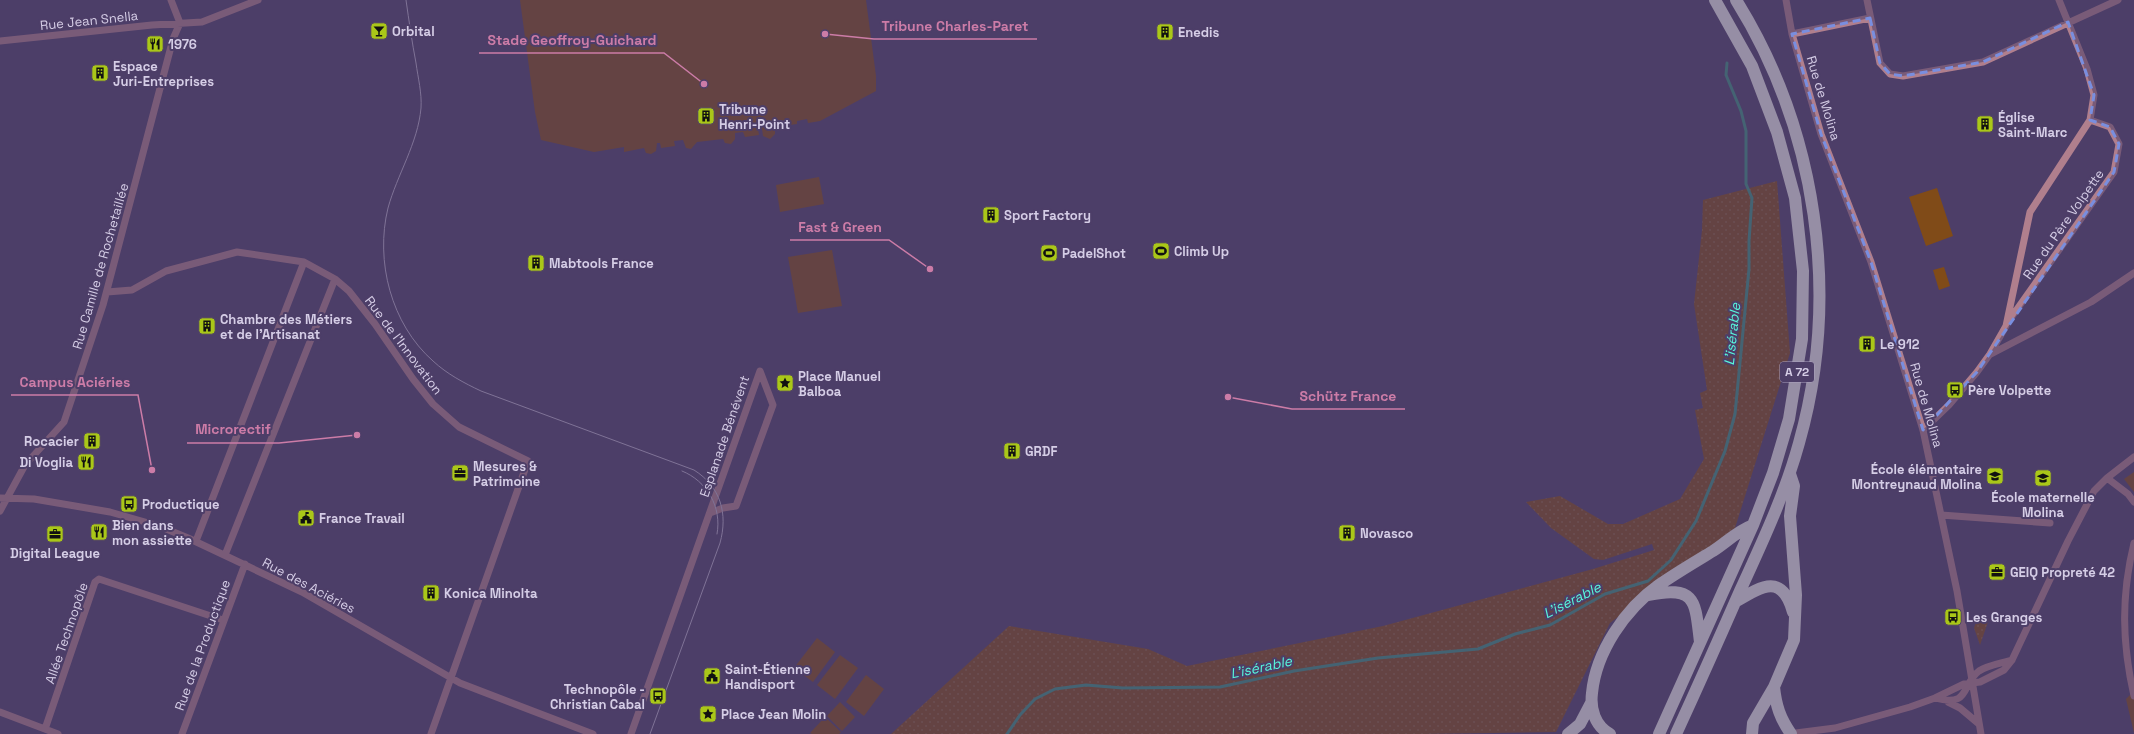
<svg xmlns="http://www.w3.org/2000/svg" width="2134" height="734" viewBox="0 0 2134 734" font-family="'Space Grotesk',sans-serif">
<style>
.grass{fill:url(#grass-dots)}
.park{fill:#804b18}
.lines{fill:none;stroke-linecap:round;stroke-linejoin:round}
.stream{stroke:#3b9081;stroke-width:3}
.minor{stroke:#b07f8d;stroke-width:7}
.highway{stroke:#efefef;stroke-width:12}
.tram{stroke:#bcb3cf;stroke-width:1}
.marked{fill:none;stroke:#798edf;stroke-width:3;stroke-dasharray:8 5;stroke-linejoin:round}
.labels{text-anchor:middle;stroke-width:4;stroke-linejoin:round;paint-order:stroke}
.shield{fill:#4d3e68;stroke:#aca2c0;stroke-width:1}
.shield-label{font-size:12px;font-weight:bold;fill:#d5cde6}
.street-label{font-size:13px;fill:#d5cde6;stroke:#4d3e68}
.poi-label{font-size:13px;font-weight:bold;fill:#d5cde6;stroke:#4d3e68;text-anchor:start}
.water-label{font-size:14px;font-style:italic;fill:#58f7dd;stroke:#4d3e68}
.leader{fill:none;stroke:#cc7ca7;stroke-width:1.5}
.callout-dot{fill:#cc7ca7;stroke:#4d3e68;stroke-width:1.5}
.callout-label{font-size:14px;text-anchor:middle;font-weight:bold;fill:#cc7ca7;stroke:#4d3e68;stroke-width:4;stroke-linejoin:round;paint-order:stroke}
</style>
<defs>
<pattern id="grass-dots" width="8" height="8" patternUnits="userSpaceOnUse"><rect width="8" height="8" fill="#804b18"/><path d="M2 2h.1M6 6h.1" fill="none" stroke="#91643a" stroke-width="1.8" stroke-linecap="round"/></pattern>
</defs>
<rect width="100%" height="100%" fill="#4d3e68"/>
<path class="grass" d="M1777 181 1790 353 1735 528 1610 623 1556 732 1423 734H891L1009 626 1148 649 1187 666 1383 626 1593 569 1654 550 1652 544 1603 560 1594 559 1551 528 1526 502 1560 496 1608 524H1623L1680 499 1704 459 1695 410 1703 408 1700 393 1707 390 1694 304 1702 230 1703 200Z
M1978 616 1989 619 1980 645 1974 628Z"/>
<path class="park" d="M520 0H866L876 76V91L820 121 808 123 807 119 797 121V124L775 127V134L770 139 763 136 762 129H758L759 135 745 137 743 132 735 133V139L731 144 725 143 723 139 697 142 691 149 686 148 683 140 674 141 675 146 661 148 660 143H657L656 151 651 154 646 153 644 148 624 152V147L594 152 541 140 535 112Z
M819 177 824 204 780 212 776 185Z
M1937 188 1953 236 1926 246 1909 197Z
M832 250 842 306 798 313 788 257Z
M1944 267 1950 286 1939 290 1933 270Z
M2134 472V492L2124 479Z
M817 638 835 652 813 682 794 668Z
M840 655 858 668 835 699 817 685Z
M866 675 884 689 864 716 846 702Z
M2134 691V733L2126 699Z
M840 702 855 717 842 731 827 716Z
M825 717 841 732 839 734H812L810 733Z"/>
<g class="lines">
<path class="stream" d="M1007 734 1020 715 1035 699 1055 689 1086 685 1123 688 1220 687 1294 671 1378 658 1478 649 1515 634 1550 625 1605 594 1648 581 1671 560 1696 521 1725 451 1735 414 1749 269V241L1752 198 1746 184V131L1741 111 1726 75 1727 63"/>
<path class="minor" d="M171 0 180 23
M1786 0 1792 34 1821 134 1871 262 1923 430 1957 591 1981 734
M1867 0 1880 63 1890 74 1903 76 1983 62 2118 0
M1792 34 1870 18
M0 41 152 25 202 22 258 0
M107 292 132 290 166 271 237 252 304 262 335 279 349 291 375 324 413 379 433 404 459 427 528 461 431 734
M2008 322 2114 172 2119 144 2110 127 2090 120
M1991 354 2091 302 2134 273
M1923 430 1949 405 1977 372 1990 354 2006 326 2030 212 2090 120 2094 95 2087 69 2059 0
M2107 478 2128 494 2134 502
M0 498 34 499 110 512 159 526 188 538 302 592 460 683 593 734
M0 511 25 465 64 422 103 305 173 39 180 23
M1941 515 2050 523
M196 541 304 262
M2134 543C2121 596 2122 643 2134 696
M225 555 335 279
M1935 698C1971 708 1961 684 1979 671 1988 665 2003 663 2012 660
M1948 702 1960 708 1979 724
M0 712 58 734
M45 729 95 582 99 579 223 620
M182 734 245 564
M631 734 760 371 773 405 736 506 723 508 710 513
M1788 734 1835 728 1910 707 1935 698 1964 684 1980 682 2004 670 2012 660 2068 541 2094 491 2107 478 2134 457"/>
<path class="highway" d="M1649 595C1697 585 1695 602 1700 642
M1735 602C1762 586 1782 573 1793 612
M1774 687C1776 706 1780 718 1791 734
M1568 734 1580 724 1591 703
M1610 734C1595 726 1590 709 1592 693 1596 652 1625 609 1659 585 1676 573 1695 562 1713 551 1727 542 1737 531 1753 525
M1659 734 1753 525 1773 473 1789 419 1802 339 1803 271 1795 198 1777 132 1752 66 1715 0
M1676 734C1698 686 1719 639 1740 591 1762 543 1785 494 1799 443 1841 295 1817 130 1736 0
M1752 734 1753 723 1774 687 1794 640 1796 595 1790 516 1794 486 1790 474"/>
<path class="tram" d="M406 0C409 21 412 42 416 63 418 78 422 93 421 108 418 143 397 175 388 208 375 261 391 324 433 361 447 374 464 383 481 391L694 470C721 487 728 514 720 543L650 734
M682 471C707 481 722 507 717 534"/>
</g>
<path d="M0 0H2134V734H0ZM1870 18 1880 63 1890 74 1903 76 1983 62 2068 22 2094 95 2090 120 2110 127 2119 144 2114 172 1977 372 1923 430 1871 262 1821 134 1792 34Z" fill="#4d3e68" fill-opacity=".55" fill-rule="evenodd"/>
<path class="marked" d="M1870 18 1880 63 1890 74 1903 76 1983 62 2068 22 2094 95 2090 120 2110 127 2119 144 2114 172 1977 372 1923 430 1871 262 1821 134 1792 34Z"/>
<defs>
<symbol id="bar-square" viewBox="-11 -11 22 22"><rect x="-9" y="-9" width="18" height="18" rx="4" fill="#aac718" stroke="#4d3e68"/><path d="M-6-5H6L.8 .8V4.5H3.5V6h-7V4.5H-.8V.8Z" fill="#111"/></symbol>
<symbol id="building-square" viewBox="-11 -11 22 22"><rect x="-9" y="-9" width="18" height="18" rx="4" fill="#aac718" stroke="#4d3e68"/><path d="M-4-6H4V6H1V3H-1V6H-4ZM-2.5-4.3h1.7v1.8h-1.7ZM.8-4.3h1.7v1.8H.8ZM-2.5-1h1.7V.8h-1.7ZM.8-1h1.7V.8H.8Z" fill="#111"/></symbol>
<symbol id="restaurant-square" viewBox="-11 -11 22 22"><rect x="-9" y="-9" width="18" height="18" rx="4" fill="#aac718" stroke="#4d3e68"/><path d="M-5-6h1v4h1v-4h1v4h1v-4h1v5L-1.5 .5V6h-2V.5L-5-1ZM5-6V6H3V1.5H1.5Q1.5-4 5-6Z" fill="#111"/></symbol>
<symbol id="stadium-square" viewBox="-11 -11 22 22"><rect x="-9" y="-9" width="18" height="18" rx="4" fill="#aac718" stroke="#4d3e68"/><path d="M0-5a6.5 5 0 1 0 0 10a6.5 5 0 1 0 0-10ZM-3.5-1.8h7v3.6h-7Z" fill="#111"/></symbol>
<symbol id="sight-square" viewBox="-11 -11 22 22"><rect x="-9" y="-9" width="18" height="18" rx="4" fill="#aac718" stroke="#4d3e68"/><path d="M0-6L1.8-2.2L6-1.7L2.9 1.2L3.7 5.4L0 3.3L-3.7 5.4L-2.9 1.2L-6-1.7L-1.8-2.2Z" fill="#111"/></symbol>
<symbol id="bus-square" viewBox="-11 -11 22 22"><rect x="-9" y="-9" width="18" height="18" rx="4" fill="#aac718" stroke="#4d3e68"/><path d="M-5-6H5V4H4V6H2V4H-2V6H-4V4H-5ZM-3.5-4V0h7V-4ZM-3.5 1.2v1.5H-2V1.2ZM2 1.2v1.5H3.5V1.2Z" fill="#111"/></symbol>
<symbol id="office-square" viewBox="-11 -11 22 22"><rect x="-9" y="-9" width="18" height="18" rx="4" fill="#aac718" stroke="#4d3e68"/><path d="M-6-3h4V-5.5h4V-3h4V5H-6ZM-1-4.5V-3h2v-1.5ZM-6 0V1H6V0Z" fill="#111"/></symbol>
<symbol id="school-square" viewBox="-11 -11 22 22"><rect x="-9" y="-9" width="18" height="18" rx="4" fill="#aac718" stroke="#4d3e68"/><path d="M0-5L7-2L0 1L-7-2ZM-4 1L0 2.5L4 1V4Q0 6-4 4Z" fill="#111"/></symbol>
<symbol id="civic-square" viewBox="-11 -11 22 22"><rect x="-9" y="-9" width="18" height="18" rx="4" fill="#aac718" stroke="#4d3e68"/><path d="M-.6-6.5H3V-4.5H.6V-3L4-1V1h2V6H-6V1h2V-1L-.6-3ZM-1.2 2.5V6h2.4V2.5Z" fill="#111"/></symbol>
</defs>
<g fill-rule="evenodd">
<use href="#bar-square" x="369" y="21" width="20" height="20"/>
<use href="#building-square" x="1155" y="22" width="20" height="20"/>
<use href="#restaurant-square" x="145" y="34" width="20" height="20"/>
<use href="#building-square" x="90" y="63" width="20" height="20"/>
<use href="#building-square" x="696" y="106" width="20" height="20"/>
<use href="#building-square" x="1975" y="114" width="20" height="20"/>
<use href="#building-square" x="981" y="205" width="20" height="20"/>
<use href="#stadium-square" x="1151" y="241" width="20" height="20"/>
<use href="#stadium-square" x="1039" y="243" width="20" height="20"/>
<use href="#building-square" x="526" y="253" width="20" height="20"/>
<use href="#building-square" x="197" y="316" width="20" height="20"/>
<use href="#building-square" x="1857" y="334" width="20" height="20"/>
<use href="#sight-square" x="775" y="373" width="20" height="20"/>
<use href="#bus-square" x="1945" y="380" width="20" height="20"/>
<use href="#building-square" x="82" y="431" width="20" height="20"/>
<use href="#building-square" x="1002" y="441" width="20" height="20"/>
<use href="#restaurant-square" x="76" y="452" width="20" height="20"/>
<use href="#office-square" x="450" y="463" width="20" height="20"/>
<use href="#school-square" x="1985" y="466" width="20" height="20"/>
<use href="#school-square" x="2033" y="468" width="20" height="20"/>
<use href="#bus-square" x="119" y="494" width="20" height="20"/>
<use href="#civic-square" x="296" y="508" width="20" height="20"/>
<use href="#restaurant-square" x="89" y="522" width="20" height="20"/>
<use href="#building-square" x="1337" y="523" width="20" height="20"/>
<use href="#office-square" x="45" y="524" width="20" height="20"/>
<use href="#office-square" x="1987" y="562" width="20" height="20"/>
<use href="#building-square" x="421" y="583" width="20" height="20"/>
<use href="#bus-square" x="1943" y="607" width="20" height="20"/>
<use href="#civic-square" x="702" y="666" width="20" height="20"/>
<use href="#bus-square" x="648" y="686" width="20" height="20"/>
<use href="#sight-square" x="698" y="704" width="20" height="20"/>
</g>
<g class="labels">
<rect class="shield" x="1780" y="362" width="34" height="20" rx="3"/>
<g class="shield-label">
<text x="1797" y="376">A 72</text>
</g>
<g class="street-label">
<text transform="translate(89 20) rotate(-6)" y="5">Rue Jean Snella</text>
<text transform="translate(1824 98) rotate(73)" y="5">Rue de Molina</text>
<text transform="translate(2063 224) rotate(-55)" y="5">Rue du Père Volpette</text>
<text transform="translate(100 266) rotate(-74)" y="5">Rue Camille de Rochetaillée</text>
<text transform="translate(404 345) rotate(53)" y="5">Rue de l'Innovation</text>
<text transform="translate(1927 405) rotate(74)" y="5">Rue de Molina</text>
<text transform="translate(724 436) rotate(-71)" y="5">Esplanade Bénévent</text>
<text transform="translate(309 585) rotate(28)" y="5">Rue des Aciéries</text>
<text transform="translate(66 633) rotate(-71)" y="5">Allée Technopôle</text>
<text transform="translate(202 645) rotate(-70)" y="5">Rue de la Productique</text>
</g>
<g class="poi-label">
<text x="392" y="36">Orbital</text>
<text x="1178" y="37">Enedis</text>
<text x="168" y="49">1976</text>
<text x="113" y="71">Espace<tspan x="113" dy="15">Juri-Entreprises</tspan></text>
<text x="719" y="114">Tribune<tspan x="719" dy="15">Henri-Point</tspan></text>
<text x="1998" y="122">Église<tspan x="1998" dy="15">Saint-Marc</tspan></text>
<text x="1004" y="220">Sport Factory</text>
<text x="1174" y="256">Climb Up</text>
<text x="1062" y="258">PadelShot</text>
<text x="549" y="268">Mabtools France</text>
<text x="220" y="324">Chambre des Métiers<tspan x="220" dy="15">et de l'Artisanat</tspan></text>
<text x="1880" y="349">Le 912</text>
<text x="798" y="381">Place Manuel<tspan x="798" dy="15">Balboa</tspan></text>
<text x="1968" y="395">Père Volpette</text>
<text x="79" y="446" text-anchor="end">Rocacier</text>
<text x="1025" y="456">GRDF</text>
<text x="73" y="467" text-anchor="end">Di Voglia</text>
<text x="473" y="471">Mesures &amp;<tspan x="473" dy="15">Patrimoine</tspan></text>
<text x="1982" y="474" text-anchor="end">École élémentaire<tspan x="1982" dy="15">Montreynaud Molina</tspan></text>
<text x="2043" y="502" text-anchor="middle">École maternelle<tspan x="2043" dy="15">Molina</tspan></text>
<text x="142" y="509">Productique</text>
<text x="319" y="523">France Travail</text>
<text x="112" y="530">Bien dans<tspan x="112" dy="15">mon assiette</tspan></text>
<text x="1360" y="538">Novasco</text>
<text x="55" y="558" text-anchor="middle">Digital League</text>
<text x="2010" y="577">GEIQ Propreté 42</text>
<text x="444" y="598">Konica Minolta</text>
<text x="1966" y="622">Les Granges</text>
<text x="725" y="674">Saint-Étienne<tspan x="725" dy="15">Handisport</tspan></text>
<text x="645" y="694" text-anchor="end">Technopôle -<tspan x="645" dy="15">Christian Cabal</tspan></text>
<text x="721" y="719">Place Jean Molin</text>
</g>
<g class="water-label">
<text transform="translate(1732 334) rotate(-84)" y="5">L'isérable</text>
<text transform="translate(1572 600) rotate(-27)" y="5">L'isérable</text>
<text transform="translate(1261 667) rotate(-12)" y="5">L'isérable</text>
</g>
</g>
<path class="leader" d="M825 34L874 39H1037M704 84L664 53H479M930 269L889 240H790M152 470L138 395H11M1228 397L1292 409H1405M357 435L279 443H187"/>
<g class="callout-dot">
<circle cx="825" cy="34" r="4"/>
<circle cx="704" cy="84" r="4"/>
<circle cx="930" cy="269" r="4"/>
<circle cx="152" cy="470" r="4"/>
<circle cx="1228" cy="397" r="4"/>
<circle cx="357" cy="435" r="4"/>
</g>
<g class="callout-label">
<text x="955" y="31">Tribune Charles-Paret</text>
<text x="572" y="45">Stade Geoffroy-Guichard</text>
<text x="840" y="232">Fast &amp; Green</text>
<text x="75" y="387">Campus Aciéries</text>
<text x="1348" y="401">Schütz France</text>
<text x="233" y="434">Microrectif</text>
</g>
</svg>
